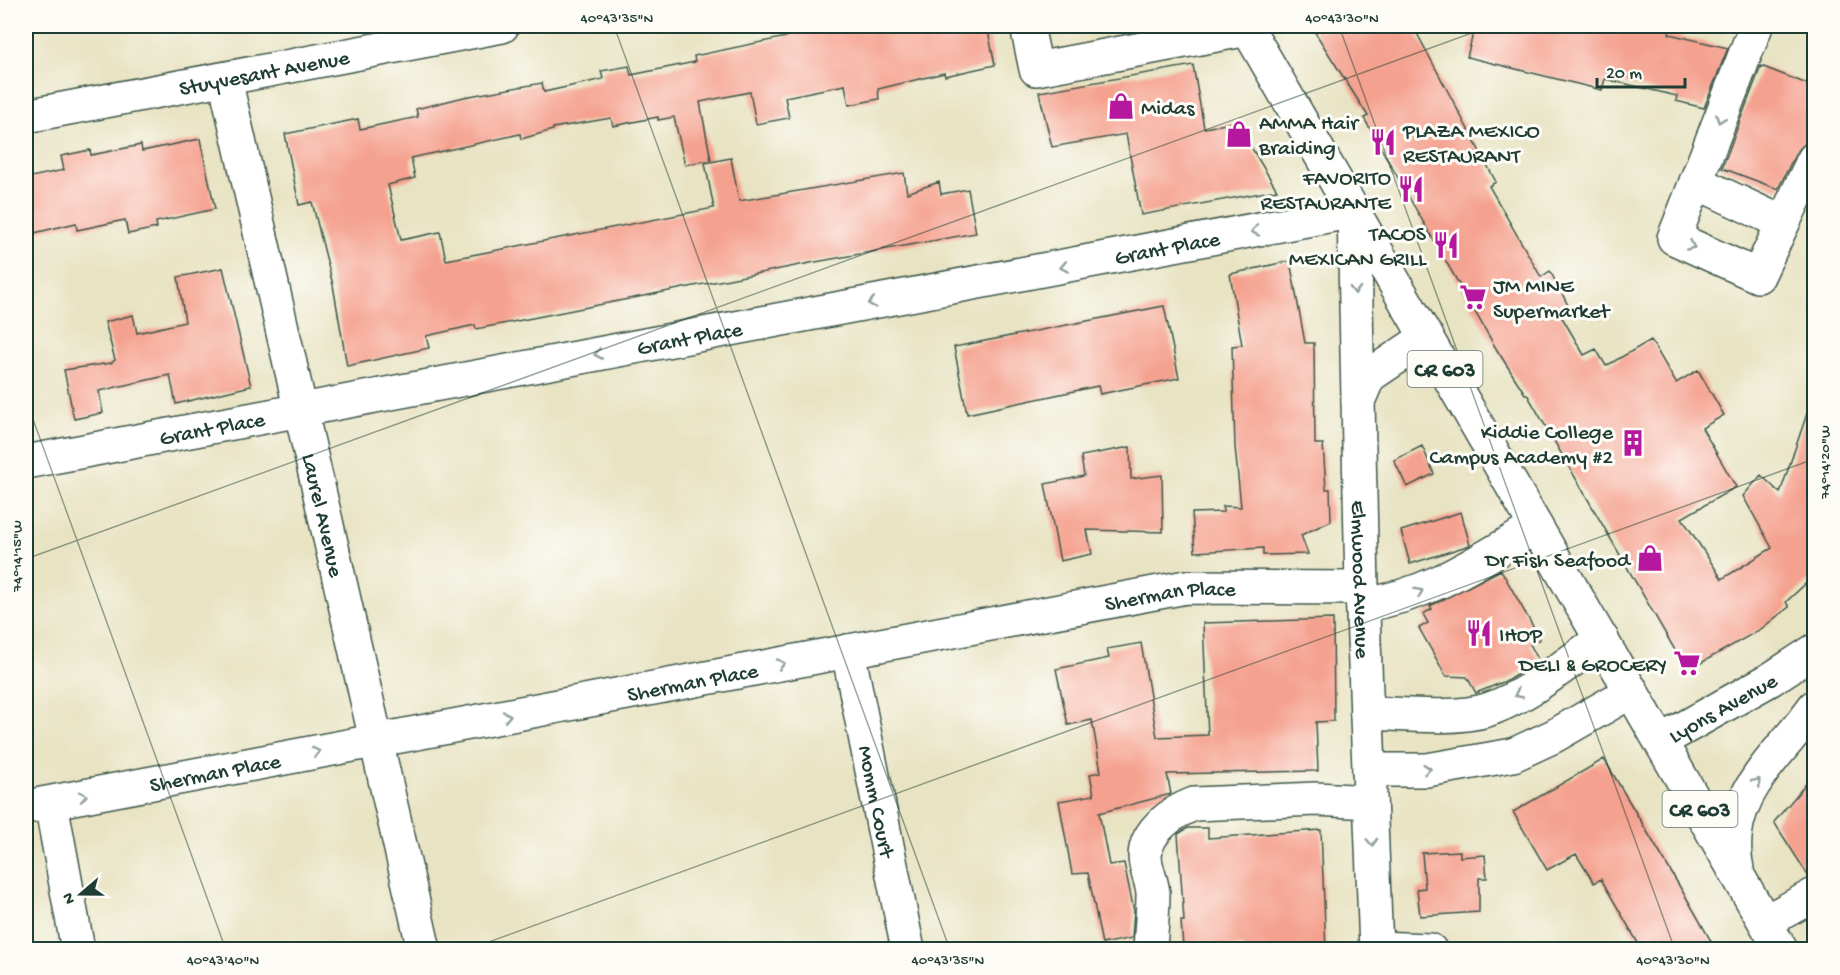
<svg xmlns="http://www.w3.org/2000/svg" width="1840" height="975" viewBox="0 0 1840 975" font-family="'Gochi Hand',sans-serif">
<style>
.building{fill:#f5a18f}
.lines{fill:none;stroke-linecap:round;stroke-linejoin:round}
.minor-casing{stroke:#3d5649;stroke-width:36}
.major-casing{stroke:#3d5649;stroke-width:36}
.minor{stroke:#fff;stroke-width:33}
.major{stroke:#fff;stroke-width:33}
.oneway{stroke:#8f9e9a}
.ticks{fill:none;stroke:#1f3d34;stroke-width:1.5;stroke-opacity:0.45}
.labels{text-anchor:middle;stroke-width:6;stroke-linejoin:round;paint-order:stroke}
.shield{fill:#fdfcf7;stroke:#62766e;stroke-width:1.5}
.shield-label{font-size:21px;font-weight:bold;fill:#1f3d34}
.street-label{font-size:22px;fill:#1f3d34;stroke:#fdfcf7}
.poi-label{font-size:22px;fill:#1f3d34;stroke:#fdfcf7;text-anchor:start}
.neatline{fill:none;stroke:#1f3d34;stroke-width:2}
.ticks-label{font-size:15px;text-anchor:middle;fill:#1f3d34}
</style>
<rect width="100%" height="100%" fill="#fdfcf7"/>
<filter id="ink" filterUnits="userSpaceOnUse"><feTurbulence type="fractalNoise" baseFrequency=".0167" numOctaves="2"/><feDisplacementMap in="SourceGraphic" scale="12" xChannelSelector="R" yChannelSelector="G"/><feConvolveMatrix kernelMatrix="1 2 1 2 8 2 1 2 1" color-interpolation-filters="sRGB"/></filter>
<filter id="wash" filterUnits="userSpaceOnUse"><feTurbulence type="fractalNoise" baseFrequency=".008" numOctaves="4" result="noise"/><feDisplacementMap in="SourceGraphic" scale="24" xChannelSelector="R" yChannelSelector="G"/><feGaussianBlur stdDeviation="1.35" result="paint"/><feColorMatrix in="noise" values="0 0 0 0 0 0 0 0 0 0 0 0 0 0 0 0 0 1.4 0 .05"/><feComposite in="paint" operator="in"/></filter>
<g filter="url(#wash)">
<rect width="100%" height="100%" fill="#e8e3c2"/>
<g id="blocks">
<path class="building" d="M828 26H987L995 65 945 76 944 73 878 89 879 99 849 105 845 85 785 97 789 118 756 124 750 92 700 102 711 160 685 165 674 117 658 120V117L613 126 611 118 553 128V130L521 139 520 134 411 158 415 178 388 185 401 240 440 232 446 260 714 208 705 163 731 158 739 201 904 173 907 193 939 182 941 194 968 189 976 233 810 263 502 324 476 329 475 325 426 336 429 348 347 366 333 285 312 202 299 205 285 134 358 119 360 129 418 117 416 109 464 97 542 83 544 92 603 79 601 71 629 66 631 75 695 62 694 56 786 37 785 33Z
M1311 26H1413L1496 182 1489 186 1541 277 1550 271 1570 309 1560 314 1584 355 1596 349 1606 366 1651 340 1676 383 1698 370 1724 415 1702 428 1736 487 1682 518 1722 579 1772 548 1743 496 1761 475 1780 493 1811 402 1815 403V575L1786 602 1789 607 1761 629 1687 671 1527 394H1525L1497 350 1414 206 1364 118 1368 116Z
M1475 26H1671L1669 34 1728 48 1704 108 1676 101 1677 96 1605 79 1602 90 1467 57Z
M1193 65 1204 128 1236 122 1277 190 1141 215 1126 134 1052 147 1039 92Z
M1761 66 1815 87V125L1807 142 1797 151 1778 189 1722 168Z
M200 139 215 209 156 222 157 228 128 234 125 220 77 230 76 223 30 234 26 219V178L64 170 61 156 90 150 91 155 141 145 142 151Z
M1290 261 1305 343H1314L1315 444H1323L1326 489H1330L1331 521 1301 535 1308 554 1263 555V548L1195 552 1192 513 1223 512V506L1241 507 1235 447 1232 346 1242 345 1230 274Z
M223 268 251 386 176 404 170 375 99 391 103 413 74 419 64 370 111 363 115 360 105 322 133 315 137 333 185 322 178 277Z
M1164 306 1179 378 1100 394 1098 386 967 414 954 347Z
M1422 446 1434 474 1407 487 1394 460Z
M1130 447 1131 479 1162 475 1163 532 1087 530 1092 554 1060 561 1045 484 1084 476 1081 456Z
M1461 512 1470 545 1410 564 1401 531Z
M1501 570 1540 639 1530 644 1539 661 1508 680 1476 693 1467 677 1446 676 1419 628 1428 623 1423 614 1432 609 1430 606Z
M1333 619 1334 721 1316 722 1318 771 1167 774 1171 794 1099 813 1109 865 1124 863 1134 911 1132 938 1102 944 1088 873 1072 874 1059 801 1094 795 1090 774 1101 772 1092 720 1068 725 1056 669 1109 658 1107 649 1141 643 1157 737 1208 735 1203 623Z
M1604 759 1690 904 1716 950H1642L1601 879 1594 883 1576 854 1547 870 1513 812Z
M1815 773V876L1809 877 1774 822Z
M1188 828H1208V838L1321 830 1326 950H1244V946L1183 947 1181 921H1184L1178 834Z
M1460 851V857L1485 855 1487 878H1479V912L1420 916 1417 889 1425 888 1422 853Z"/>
</g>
</g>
<g filter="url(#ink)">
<use href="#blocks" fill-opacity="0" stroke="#3d5649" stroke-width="1.5"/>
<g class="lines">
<defs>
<g id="minor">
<path d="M1027 26 1036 69 1248 29"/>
<path d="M1756 26 1696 182 1783 223 1814 159"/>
<path id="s1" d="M225 79 424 950"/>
<path d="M1696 182 1674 238 1758 276 1783 223"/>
<path d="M1358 401 1369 376 1427 337"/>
<path id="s2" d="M26 462 1354 211 1362 588 1376 950"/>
<path d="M1363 605C1431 595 1478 561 1536 527"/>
<path id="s3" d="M848 651 908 950"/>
<path d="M1367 713C1401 714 1455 720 1487 710 1527 697 1568 662 1602 639"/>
<path d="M1369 770H1427L1513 755 1554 736 1632 691"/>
<path d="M51 803 78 950"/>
<path id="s4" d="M26 807 1186 587 1362 588"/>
<path d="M1765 922 1814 895"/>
<path d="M1376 948 1430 950"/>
<path d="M1150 950C1151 931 1153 912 1153 893 1152 881 1145 868 1145 856 1146 830 1173 812 1194 804L1316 799 1370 802"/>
</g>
<g id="major">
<path d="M1246 26 1781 950"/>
<path id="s5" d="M26 116 502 26"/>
<path id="s6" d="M1661 741 1771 679 1814 651"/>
<path d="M1737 869C1722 798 1777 759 1814 707"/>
</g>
</defs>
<use href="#minor" class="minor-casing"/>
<use href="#major" class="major-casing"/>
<use href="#minor" class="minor"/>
<use href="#major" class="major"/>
</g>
<defs><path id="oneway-chevron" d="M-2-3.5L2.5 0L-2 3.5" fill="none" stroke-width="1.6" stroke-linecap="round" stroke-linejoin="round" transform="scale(1.5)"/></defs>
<g class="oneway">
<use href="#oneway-chevron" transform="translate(1720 119) rotate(111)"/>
<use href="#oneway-chevron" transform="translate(1255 231) rotate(169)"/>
<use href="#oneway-chevron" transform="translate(1691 246) rotate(24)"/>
<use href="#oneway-chevron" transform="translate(1064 267) rotate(169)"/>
<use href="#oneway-chevron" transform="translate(1355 290) rotate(89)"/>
<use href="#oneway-chevron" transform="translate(872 303) rotate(169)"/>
<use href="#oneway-chevron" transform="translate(598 354) rotate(169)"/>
<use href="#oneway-chevron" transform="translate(1419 592) rotate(-25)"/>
<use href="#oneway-chevron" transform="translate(781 664) rotate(-11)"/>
<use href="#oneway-chevron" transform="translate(1518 694) rotate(153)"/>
<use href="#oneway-chevron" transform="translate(507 716) rotate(-11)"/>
<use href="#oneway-chevron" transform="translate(316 752) rotate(-11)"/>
<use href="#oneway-chevron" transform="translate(1427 769) rotate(-5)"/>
<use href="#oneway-chevron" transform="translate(1757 782) rotate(-52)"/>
<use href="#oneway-chevron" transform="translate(83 796) rotate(-11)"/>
<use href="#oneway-chevron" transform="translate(1372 842) rotate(88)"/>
</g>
</g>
<path class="ticks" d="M614 26 950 950M1339 26 1675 950M26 400 226 950M26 559 1491 26M467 950 1814 459"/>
<defs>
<symbol id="shop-bare" viewBox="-9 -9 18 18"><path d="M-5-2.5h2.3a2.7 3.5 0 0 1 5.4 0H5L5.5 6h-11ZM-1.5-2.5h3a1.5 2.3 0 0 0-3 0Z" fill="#b5179e" stroke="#fdfcf7" stroke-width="2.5" paint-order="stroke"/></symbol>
<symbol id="restaurant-bare" viewBox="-9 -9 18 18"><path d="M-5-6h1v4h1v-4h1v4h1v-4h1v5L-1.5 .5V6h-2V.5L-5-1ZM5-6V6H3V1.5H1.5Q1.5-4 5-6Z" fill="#b5179e" stroke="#fdfcf7" stroke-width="2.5" paint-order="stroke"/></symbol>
<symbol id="supermarket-bare" viewBox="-9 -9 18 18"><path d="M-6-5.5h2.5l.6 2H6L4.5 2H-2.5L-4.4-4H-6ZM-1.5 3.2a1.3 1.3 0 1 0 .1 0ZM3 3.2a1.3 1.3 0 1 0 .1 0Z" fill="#b5179e" stroke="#fdfcf7" stroke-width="2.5" paint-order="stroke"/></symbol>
<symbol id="building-bare" viewBox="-9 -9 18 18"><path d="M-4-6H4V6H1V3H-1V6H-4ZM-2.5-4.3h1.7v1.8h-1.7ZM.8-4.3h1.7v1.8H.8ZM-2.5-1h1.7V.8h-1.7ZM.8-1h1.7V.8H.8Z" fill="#b5179e" stroke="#fdfcf7" stroke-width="2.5" paint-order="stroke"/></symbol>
</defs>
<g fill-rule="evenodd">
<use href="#shop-bare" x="1102" y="87" width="38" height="38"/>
<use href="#shop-bare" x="1220" y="115" width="38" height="38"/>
<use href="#restaurant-bare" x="1364" y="123" width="38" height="38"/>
<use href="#restaurant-bare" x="1392" y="170" width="38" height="38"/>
<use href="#restaurant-bare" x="1427" y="226" width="38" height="38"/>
<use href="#supermarket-bare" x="1454" y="278" width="38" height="38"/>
<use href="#building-bare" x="1614" y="424" width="38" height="38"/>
<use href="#shop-bare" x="1631" y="539" width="38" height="38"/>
<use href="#restaurant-bare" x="1460" y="614" width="38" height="38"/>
<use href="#supermarket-bare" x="1668" y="644" width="38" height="38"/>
</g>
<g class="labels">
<g class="shield">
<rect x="1407.5" y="351" width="75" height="36" rx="4.5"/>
<rect x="1662.5" y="791" width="75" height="36" rx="4.5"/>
</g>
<g class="shield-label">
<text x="1445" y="376">CR 603</text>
<text x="1700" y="816">CR 603</text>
</g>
<g class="street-label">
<text dy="8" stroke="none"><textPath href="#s5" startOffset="242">Stuyvesant Avenue</textPath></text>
<text dy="8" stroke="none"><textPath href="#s2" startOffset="1161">Grant Place</textPath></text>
<text dy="8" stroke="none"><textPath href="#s2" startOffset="675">Grant Place</textPath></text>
<text dy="8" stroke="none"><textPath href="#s2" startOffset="189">Grant Place</textPath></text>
<text dy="8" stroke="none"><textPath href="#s1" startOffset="447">Laurel Avenue</textPath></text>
<text dy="8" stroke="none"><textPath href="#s2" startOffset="1720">Elmwood Avenue</textPath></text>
<text dy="8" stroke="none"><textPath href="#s4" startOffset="1164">Sherman Place</textPath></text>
<text dy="8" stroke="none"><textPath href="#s4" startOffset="678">Sherman Place</textPath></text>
<text dy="8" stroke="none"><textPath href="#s6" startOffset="70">Lyons Avenue</textPath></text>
<text dy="8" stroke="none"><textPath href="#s4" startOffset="192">Sherman Place</textPath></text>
<text dy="8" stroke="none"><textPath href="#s3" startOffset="153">Momm Court</textPath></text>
</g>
<g class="poi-label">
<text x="1141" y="114">Midas</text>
<text x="1259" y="129">AMMA Hair<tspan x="1259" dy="25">Braiding</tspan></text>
<text x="1403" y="137">PLAZA MEXICO<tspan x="1403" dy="25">RESTAURANT</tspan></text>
<text x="1391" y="184" text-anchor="end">FAVORITO<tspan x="1391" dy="25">RESTAURANTE</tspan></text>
<text x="1426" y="240" text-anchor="end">TACOS<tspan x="1426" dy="25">MEXICAN GRILL</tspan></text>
<text x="1493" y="292">JM MINE<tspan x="1493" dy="25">Supermarket</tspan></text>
<text x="1613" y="438" text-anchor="end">Kiddie College<tspan x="1613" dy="25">Campus Academy #2</tspan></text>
<text x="1630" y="566" text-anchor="end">Dr Fish Seafood</text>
<text x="1499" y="641">IHOP</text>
<text x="1667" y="671" text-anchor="end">DELI &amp; GROCERY</text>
</g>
</g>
<rect width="1840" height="975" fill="none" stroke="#fdfcf7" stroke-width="66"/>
<g transform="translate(81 894) rotate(250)" stroke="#fdfcf7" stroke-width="4.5" paint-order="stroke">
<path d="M0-4.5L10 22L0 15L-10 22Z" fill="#1f3d34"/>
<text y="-9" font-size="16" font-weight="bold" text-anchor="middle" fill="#1f3d34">N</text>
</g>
<path d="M1597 78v9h88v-9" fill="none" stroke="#1f3d34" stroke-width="3"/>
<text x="1606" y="78" font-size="18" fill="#1f3d34" stroke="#fdfcf7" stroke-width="4.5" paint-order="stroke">20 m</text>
<rect x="33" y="33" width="1774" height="909" class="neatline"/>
<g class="ticks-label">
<text x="617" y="22">40°43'35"N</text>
<text x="1342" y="22">40°43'30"N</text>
<text transform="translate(1824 462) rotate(-90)" y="5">74°14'20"W</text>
<text transform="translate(16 556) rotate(-90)" y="5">74°14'15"W</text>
<text x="223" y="964">40°43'40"N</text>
<text x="948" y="964">40°43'35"N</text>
<text x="1673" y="964">40°43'30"N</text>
</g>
</svg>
